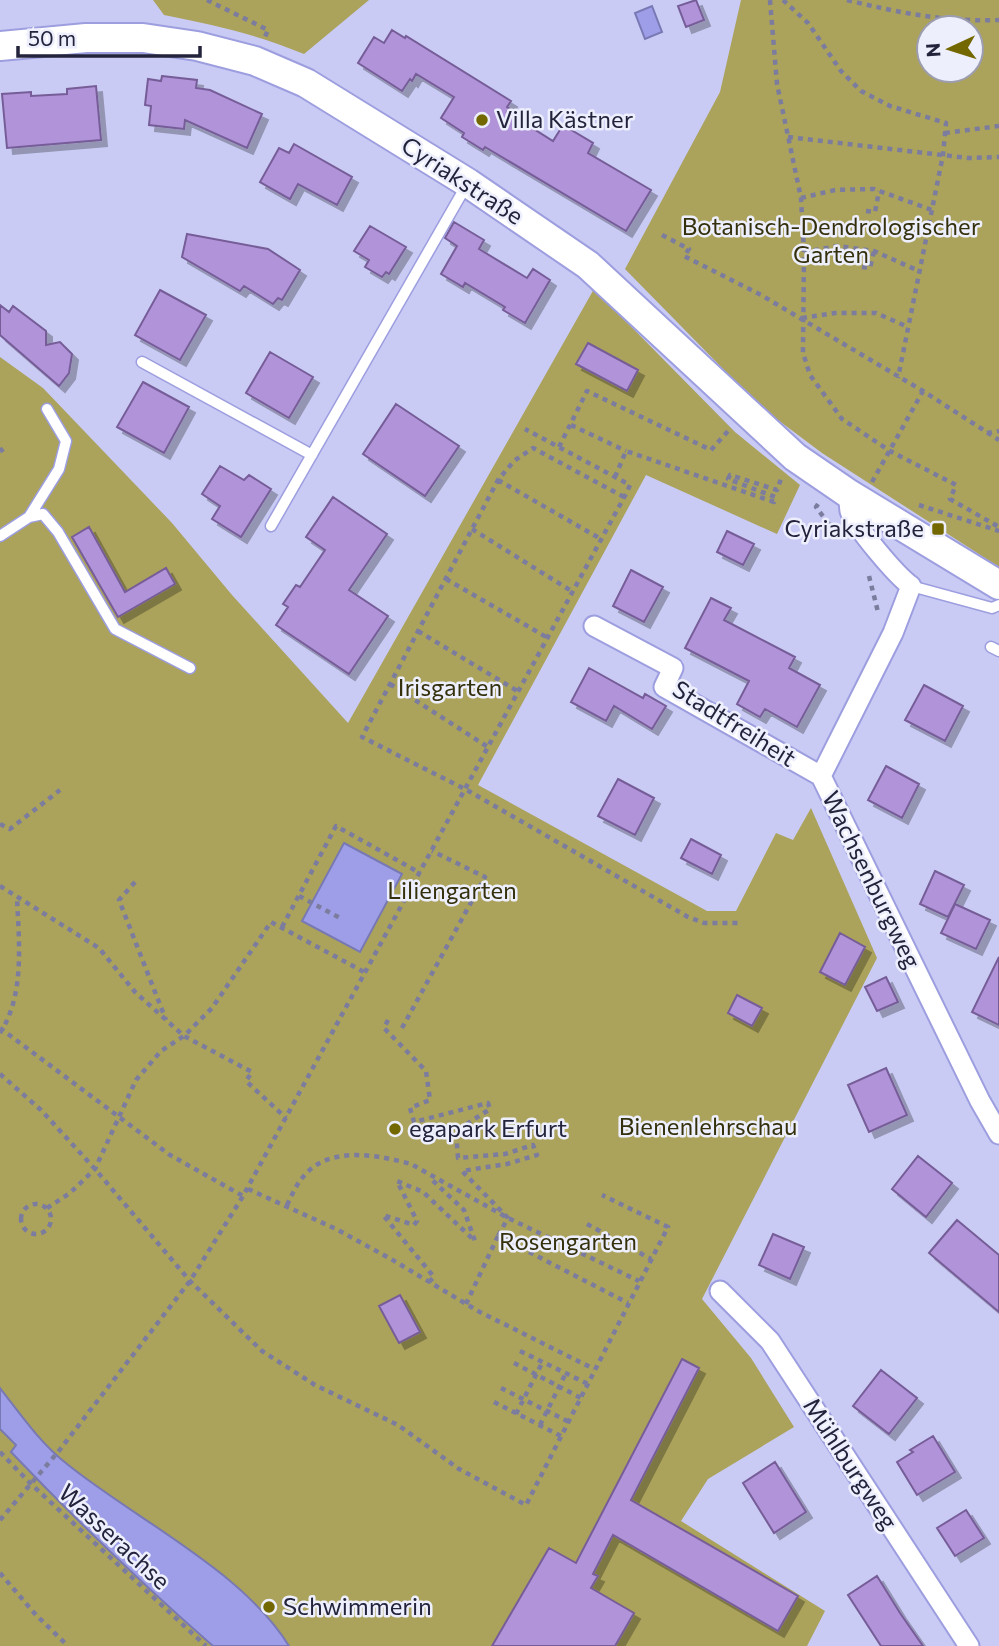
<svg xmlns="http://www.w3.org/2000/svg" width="999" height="1646" viewBox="0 0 999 1646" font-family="Commissioner,sans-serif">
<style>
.green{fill:#aba25b;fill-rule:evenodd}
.water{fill:#9d9ee7;stroke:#7879b4;stroke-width:2}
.building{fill:#b093d9;stroke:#765d98;stroke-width:2;filter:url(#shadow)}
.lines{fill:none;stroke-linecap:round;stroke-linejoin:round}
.lane-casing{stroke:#9d9edf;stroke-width:13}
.street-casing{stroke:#9d9edf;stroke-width:23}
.secondary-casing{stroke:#9d9edf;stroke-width:32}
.path{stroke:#7c7d9e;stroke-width:4.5;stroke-dasharray:5 5;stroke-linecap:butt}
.lane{stroke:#fff;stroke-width:10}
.street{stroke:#fff;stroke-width:19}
.secondary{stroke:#fff;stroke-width:28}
.poi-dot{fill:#736800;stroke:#eeeffd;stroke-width:2.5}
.labels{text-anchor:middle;stroke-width:5;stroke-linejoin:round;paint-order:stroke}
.poi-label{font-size:24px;fill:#23233c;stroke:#eeeffd;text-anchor:start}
.street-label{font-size:24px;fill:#23233c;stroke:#eeeffd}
.park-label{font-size:24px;fill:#34300b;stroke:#eeeffd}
</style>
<defs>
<filter id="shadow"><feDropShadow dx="6" dy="6" stdDeviation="0" flood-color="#0004"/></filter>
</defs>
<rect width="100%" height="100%" fill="#c9cbf4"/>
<path class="green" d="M153 0H369L304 54C255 34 215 25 164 15Z
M741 0H999V567L822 453 774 417 730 376 625 269 720 92ZM929 28H971V70H929Z
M594 289 735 432 800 485 777 534 646 475 478 785 707 911H736L776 833 793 840 811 808 877 958 702 1299 751 1358 794 1427 708 1479 681 1521 825 1611 807 1646H0V357L43 388 172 523 232 595 348 723Z"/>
<path class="water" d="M652 6 662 32 645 39 635 13Z
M344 843 402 874 360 952 302 921Z
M0 1388C21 1415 40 1443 67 1464 135 1519 243 1571 289 1646H213C143 1585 75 1519 11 1452L16 1445 0 1429Z"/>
<path class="building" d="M696 0 704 20 686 27 678 6Z
M392 30 405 38 406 36 511 101 507 107 510 109 507 112 553 141 563 125 593 143 588 153 651 190 626 231 485 147 483 150 462 137 464 133 441 118 454 97 416 74 412 81 410 79 402 91 358 63 374 37 384 43Z
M162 76 197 80 196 88 210 90 262 114 247 148 185 120 184 129 149 125 151 106 145 105 148 79 161 81Z
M96 86 101 140 7 148 2 94 31 92V96L67 94V89Z
M294 144 352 177 337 205 298 184 290 199 260 182 279 148 289 153Z
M454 222 484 240 479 249 527 278 533 269 550 280 525 323 503 310 505 307 465 283 463 287 441 274 457 246 445 238Z
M370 226 406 247 389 274 386 272 382 277 365 267 369 260 354 251Z
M187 234 268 249 300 270 282 300 278 298 273 304 244 286 240 291 182 257Z
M160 290 206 315 180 360 135 335Z
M0 305 9 312 13 306 46 331V345L60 342 72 354 69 373 59 386 0 335Z
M588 343 638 370 627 391 576 364Z
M270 352 313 377 289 418 246 393Z
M143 382 189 407 164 453 117 427Z
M396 404 459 446 425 496 363 454Z
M220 466 244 480 249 475 271 489 241 537 212 519 220 506 202 494Z
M333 497 387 534 349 590 388 616 349 674 276 625 288 607 283 604 296 585 300 587 325 550 306 537Z
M89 527 125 592 166 568 175 584 118 617 72 537Z
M727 531 754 544 743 565 717 552Z
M631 570 663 587 644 622 613 606Z
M711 598 731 608 724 620 795 657 789 668 820 685 797 727 765 709 760 717 737 704 749 681 685 648Z
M589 668 643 698 645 694 666 706 652 729 614 706 606 721 571 702Z
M924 685 963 706 945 741 905 720Z
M886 766 919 784 902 818 868 800Z
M618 779 654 798 635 835 598 816Z
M691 839 721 855 712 874 681 858Z
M935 871 964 885 948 917 920 904Z
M955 904 990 920 976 949 941 933Z
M840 933 865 947 845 985 820 972Z
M999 957V1025L972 1012Z
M886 977 898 1002 877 1011 865 987Z
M737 995 762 1008 752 1026 728 1013Z
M886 1068 907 1115 869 1132 848 1085Z
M918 1156 952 1183 926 1217 892 1189Z
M957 1220 999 1255V1312L929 1253Z
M773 1234 804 1247 790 1279 759 1265Z
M400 1295 420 1332 399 1343 379 1306Z
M682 1359 699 1368 631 1500 798 1596 778 1631 613 1535 593 1574 598 1576 591 1588 634 1613 615 1646H492L549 1548 576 1563Z
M881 1370 917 1398 889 1434 853 1406Z
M933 1436 955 1472 917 1495 897 1462 913 1452 910 1450Z
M775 1462 806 1512 774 1533 743 1483Z
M966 1510 984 1538 955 1556 937 1528Z
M877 1576 900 1613 923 1646H881L848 1595Z"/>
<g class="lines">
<defs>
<path id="lane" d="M142 362 312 455
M29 517 43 514 58 532 115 629 190 668
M271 526 466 186
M0 536 29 517 59 469 66 441 47 409
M911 586 992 608 999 605
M991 647 999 651"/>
<path id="street" d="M594 626 673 668 664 687 821 776
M821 776 980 1101 999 1134
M821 776 893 633 911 586C896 575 856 528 850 511 849 505 849 499 849 494
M720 1291 770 1341 969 1646"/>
<path id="secondary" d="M0 46 86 38H143L197 46 255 61 306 83 468 183 588 265 795 457 849 494 999 585"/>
</defs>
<use href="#lane" class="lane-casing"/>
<use href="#street" class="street-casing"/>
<use href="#secondary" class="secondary-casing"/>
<path class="path" d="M207 0 268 30 265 37
M770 0 777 84 801 198 804 252 803 353 810 375 842 419 890 451 956 485 950 499 999 527
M783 0 808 23 841 71 861 91 890 106 946 123 943 155 898 378
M847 0C900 13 945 22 999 20
M945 133 999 126
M788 137 968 158 999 157
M801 198 835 190 874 189 932 210
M866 211 875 212 879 191
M662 235 689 249 684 256 761 295 923 391 999 440
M804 252 838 246 874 251 919 271
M862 267 870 268 874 251
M802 318 835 313H876L908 327
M571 425 626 451
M987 433 999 431
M559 447 587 391 711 450 729 430
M0 448 3 452 0 456
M615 477 626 451 774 502 775 497 728 479 730 475 777 490 782 476
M498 480 601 539
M872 482 923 391
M624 497 533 448 514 461 498 480 362 737 465 789 688 917 704 923H739
M818 504 816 507 832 528
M919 505 999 531
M472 529 573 592
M869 576 878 612
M446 579 548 638
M418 631 519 692
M390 684 488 747
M0 824 10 829 60 790
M135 882 119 900 166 1020
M0 886 99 948 135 992 184 1036 252 1072 246 1081 286 1118
M299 896 342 919
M282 927 336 826 420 873
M388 1020 384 1028 426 1071 430 1100 410 1108 414 1122 488 1103 490 1109 456 1131 458 1158 505 1154 533 1145 537 1155 507 1164 462 1171 508 1218 498 1236
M0 1028 170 1155 243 1196
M402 1028 485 877 432 851
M0 1033C25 995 19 942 17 898
M0 1074 41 1110 95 1169 190 1281 262 1351 315 1385 398 1425 459 1469 526 1505 668 1227 602 1195
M248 1189 336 1229 391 1259 478 1311 594 1369
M21 1219a15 15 0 1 1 30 0a15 15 0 1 1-30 0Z
M287 1205C292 1195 296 1185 303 1177 328 1145 378 1155 411 1164L508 1218 639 1281
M47 1208 70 1193 95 1169 136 1080 161 1051 184 1036 212 1008 271 922 366 973
M587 1224 651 1259
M429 1282 434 1277 383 1215 414 1225 417 1221 397 1181 423 1192 475 1241 464 1210 430 1178
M466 1304 498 1236 628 1303
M520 1351 588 1384
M514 1363 581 1398
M501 1388 569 1422
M494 1402 561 1436
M516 1414 542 1363
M540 1425 565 1375
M0 1452 31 1484 206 1646
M0 1520 58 1452 190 1281 243 1196 627 492 630 485 525 429
M0 1573 36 1615 68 1646"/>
<use href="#lane" class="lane"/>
<use href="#street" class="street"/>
<use href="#secondary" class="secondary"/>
</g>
<g class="poi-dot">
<circle cx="482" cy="120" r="7"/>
<rect x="931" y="522" width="14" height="14" rx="3.5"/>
<circle cx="395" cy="1129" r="7"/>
<circle cx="269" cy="1607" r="7"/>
</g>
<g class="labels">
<g class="poi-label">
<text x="496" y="128">Villa Kästner</text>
<text x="924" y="537" text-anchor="end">Cyriakstraße</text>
<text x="409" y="1137">egapark Erfurt</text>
<text x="283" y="1615">Schwimmerin</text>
</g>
<g class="street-label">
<text transform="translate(462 181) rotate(33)" y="8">Cyriakstraße</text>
<text transform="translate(734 724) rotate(32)" y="8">Stadtfreiheit</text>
<text transform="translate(871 880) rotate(64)" y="8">Wachsenburgweg</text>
<text transform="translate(850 1464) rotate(57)" y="8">Mühlburgweg</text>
<text transform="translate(114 1537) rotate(43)" y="8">Wasserachse</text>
</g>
<g class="park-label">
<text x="831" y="235">Botanisch-Dendrologischer<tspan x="831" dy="28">Garten</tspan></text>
<text x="450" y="696">Irisgarten</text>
<text x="452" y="899">Liliengarten</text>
<text x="708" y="1135">Bienenlehrschau</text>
<text x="568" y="1250">Rosengarten</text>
</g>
</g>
<g transform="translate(950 49) rotate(266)"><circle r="33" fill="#eeeffd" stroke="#9d9db0" stroke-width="2"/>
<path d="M0-5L12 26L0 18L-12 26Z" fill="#736800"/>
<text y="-10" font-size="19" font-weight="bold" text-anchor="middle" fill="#23233c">N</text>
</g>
<path d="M18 46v10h182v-10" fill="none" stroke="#23233c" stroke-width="3.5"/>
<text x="28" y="46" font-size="21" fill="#23233c" stroke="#eeeffd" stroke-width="5" paint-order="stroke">50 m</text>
</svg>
